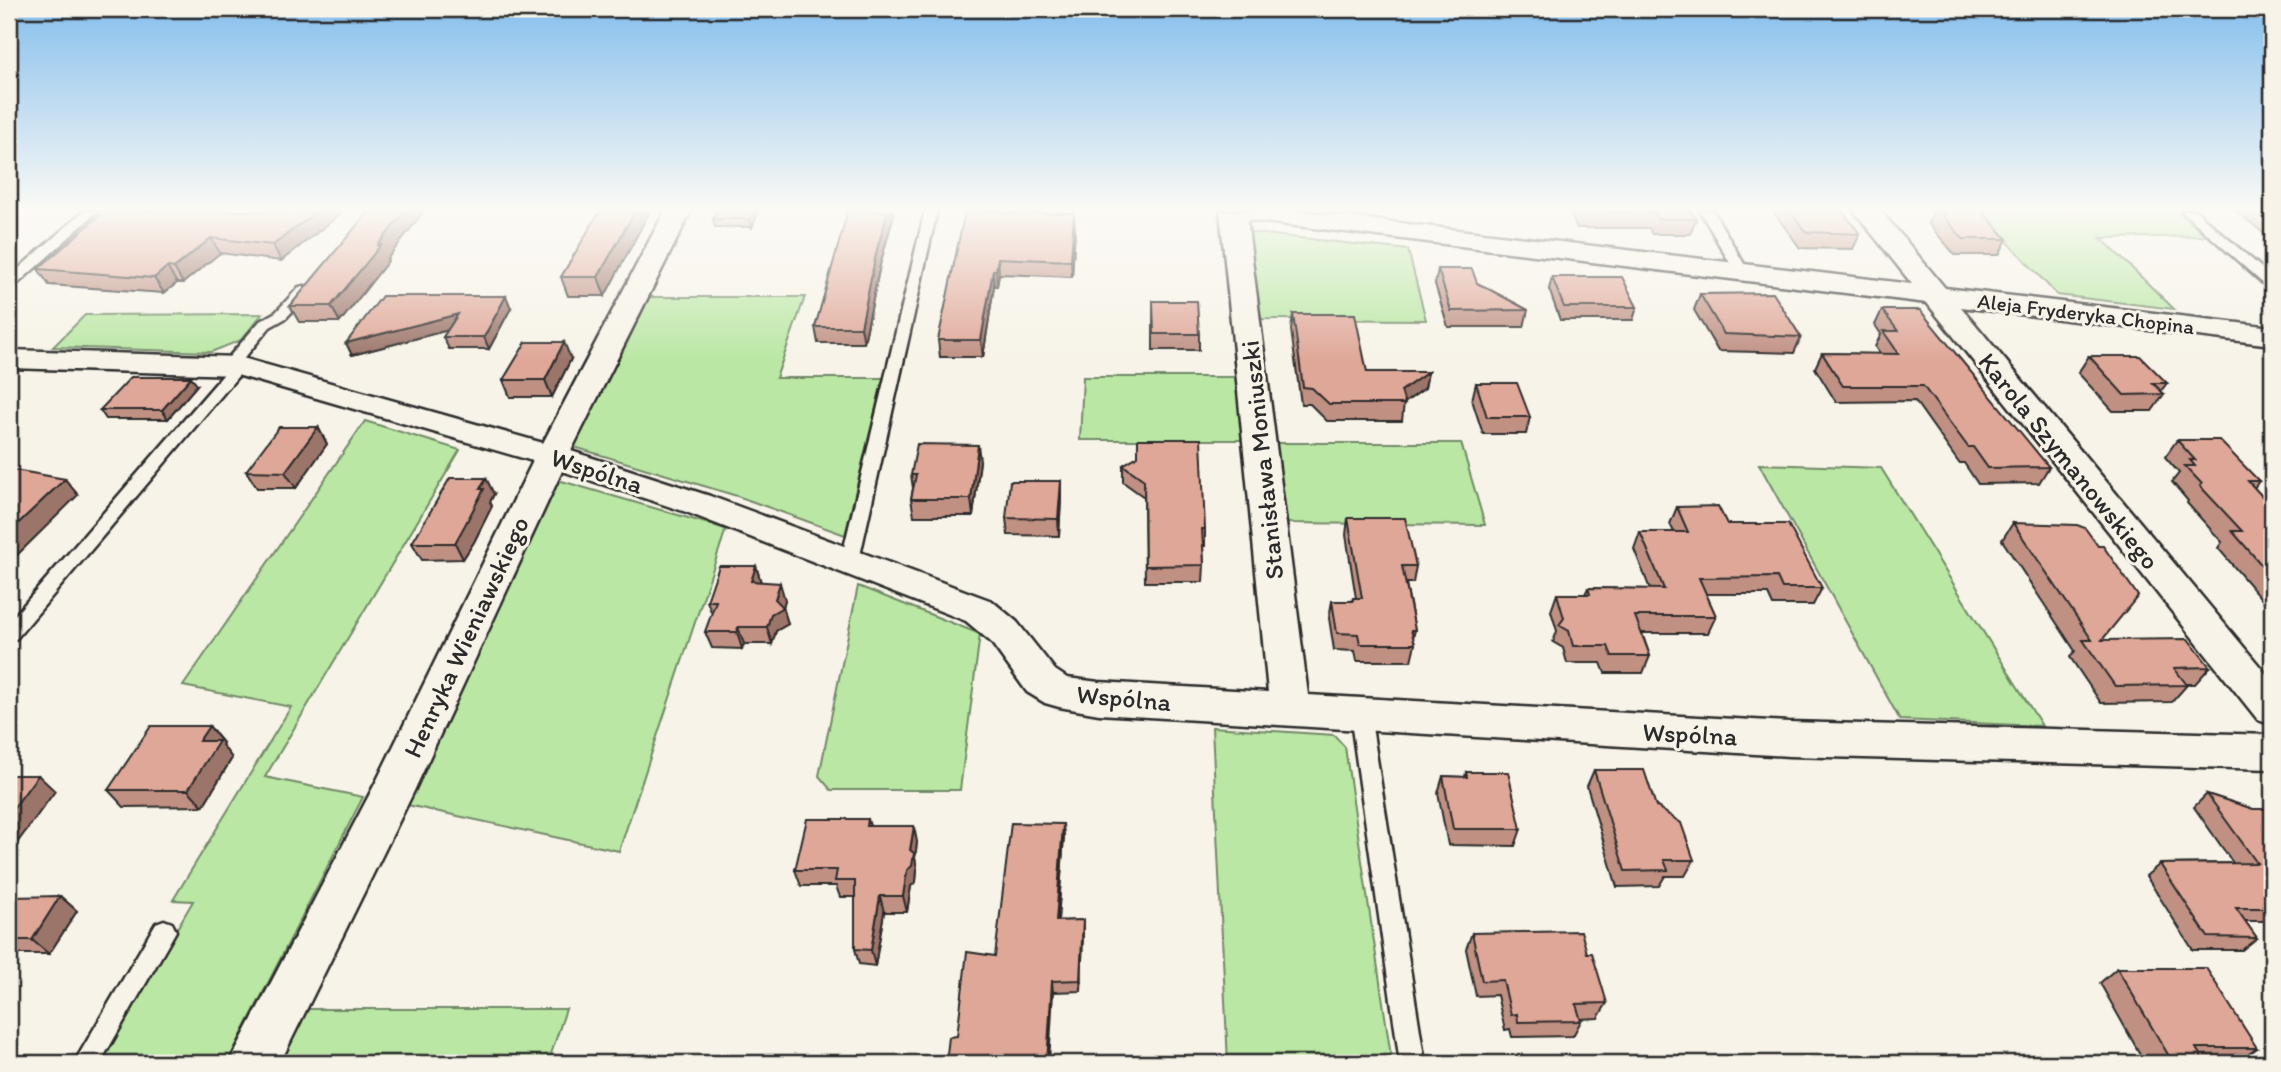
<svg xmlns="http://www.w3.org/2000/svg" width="2281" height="1072" viewBox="0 0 2281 1072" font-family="Itim,sans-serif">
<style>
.green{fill:#bae7a4;stroke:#728968;stroke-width:2}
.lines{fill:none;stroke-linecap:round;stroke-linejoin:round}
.lane-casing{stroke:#2b2b2b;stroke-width:5}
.street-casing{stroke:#2b2b2b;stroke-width:5}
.lane{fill:#f7f3e8;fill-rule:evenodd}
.street{fill:#f7f3e8;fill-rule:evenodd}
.wall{fill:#c09083;stroke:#2b2b2b;stroke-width:2}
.shaded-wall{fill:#9c756a;stroke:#2b2b2b;stroke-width:2}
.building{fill:#dfa798;stroke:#2b2b2b;stroke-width:2}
.labels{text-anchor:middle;stroke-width:6;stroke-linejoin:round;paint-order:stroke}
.far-street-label{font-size:21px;fill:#2b2b2b;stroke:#f7f3e8}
.street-label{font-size:26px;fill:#2b2b2b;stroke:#f7f3e8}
</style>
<rect width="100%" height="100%" fill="#f7f3e8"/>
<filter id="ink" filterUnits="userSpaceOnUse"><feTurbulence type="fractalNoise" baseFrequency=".0143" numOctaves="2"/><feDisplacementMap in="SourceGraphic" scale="14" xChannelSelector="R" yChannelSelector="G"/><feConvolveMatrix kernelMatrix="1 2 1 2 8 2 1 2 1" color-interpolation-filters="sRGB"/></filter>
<g filter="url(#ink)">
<path class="green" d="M1979 211H2177L2206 236 2101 238 2174 309 2057 295Z
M1247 232 1408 250 1426 320 1258 319Z
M648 297H805L776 378H883L845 535 737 496 574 447Z
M262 314 241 340 211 352 53 347 85 315Z
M1083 377H1238L1244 440H1080Z
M365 421 460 450 265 777 363 797 227 1063H99L193 901 173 900 291 707 183 686Z
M1274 443H1461L1485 525 1284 523Z
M1759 464 1881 468 2042 726 1900 720Z
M558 480 726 529 619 851 398 803Z
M858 586 980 634 960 790H831L819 776Z
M1212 727 1334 735 1345 747 1392 1063H1228Z
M297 1009H566L548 1063H270Z"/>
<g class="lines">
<defs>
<path id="lane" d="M84 211H98L14 287 9 288V277Z
M925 211H937L859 560 856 564H844L841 560Z
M1700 211H1713L1750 274 1748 277H1738Z
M2182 211H2196L2272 277V288L2267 287Z
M304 286 309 287V293L286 318 270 327 241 362 247 366 244 369 16 639 9 641V622L229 368 223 364 260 321 276 312 299 287Z
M1360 706 1367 708 1370 714 1425 1063H1400L1350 714 1353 708Z
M164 920 172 923 176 931 100 1063H74L156 923Z"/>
<path id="street" d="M665 211H691L571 451 710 496 992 601 1017 622 1055 670 1067 678 1099 682 1268 692 1220 211H1299L1912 284 1854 211H1881L1945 288 2272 327V345L1961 307 2272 681V725L2258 720 1927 303 1247 220 1308 695 1789 722 2272 735V769L1789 756 1099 714 1059 707 1045 703 1027 692 991 642 966 621 686 512 562 471 414 791 280 1063H229L377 780 533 461 237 375 9 368V350L239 357 543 443Z"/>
</defs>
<use href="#lane" class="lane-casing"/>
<use href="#street" class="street-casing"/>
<use href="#lane" class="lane"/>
<use href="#street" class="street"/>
</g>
<path class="wall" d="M98 211H344L281 261 220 253 183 283H177L164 293 49 285 38 269 95 219 93 216Z
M369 211H424L387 259 388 261 340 322H299L290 306Z
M600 211 605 296H568L561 277Z
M717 211H759L752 227H715L713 219Z
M1569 211H1691L1696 219 1690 234H1652L1649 228H1577Z
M1773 211H1842L1860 234 1853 249 1800 248Z
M1934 211H1982L2007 239 1999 255H1955L1928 223Z
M2236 211H2272V240Z
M1005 213 1075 229 1072 277 999 274 997 286H994L983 357H940L938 340Z
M894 214 880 265 864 343H818L815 327Z
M1438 269 1477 283 1528 310 1524 327H1448L1435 284Z
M1552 277 1637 307 1633 320H1560L1549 289Z
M1700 294 1801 337 1794 353 1718 351 1694 310Z
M1153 301 1199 334V350H1153Z
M511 308 489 349H449L443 337 448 330 352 355 346 343Z
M1882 310 2049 467 2039 483 1978 484 1964 463H1959L1915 401 1836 402 1815 368 1822 353 1880 354 1875 347 1881 334 1875 325Z
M1293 314 1367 372H1428L1425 388 1404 403 1402 421H1327L1310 404H1301L1291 330Z
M2089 356 2167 383 2161 391 2164 394 2152 411H2113L2078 373Z
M571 359 552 397H510L503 380Z
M1476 383 1530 417 1526 434H1483L1472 400Z
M197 385 168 419H106L100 410Z
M318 427 327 444 296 488H257L246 471Z
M2177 440 2259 481 2254 488 2272 507V602H2264L2218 548 2222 542 2187 503 2188 501 2172 482 2179 473 2165 457Z
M1138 456 1205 529V546H1203L1204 565 1203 582H1145L1144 497 1123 482V465Z
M980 461 973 516H914L911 499 913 488 911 475Z
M1061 481V498L1059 536 1008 535 1006 518Z
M494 494 490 502 492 506 474 542 463 559 422 560 412 543Z
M1677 507 1727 524 1822 588 1813 605H1773L1768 594H1706L1716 616 1708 633H1642L1650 656 1643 673H1605L1601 663H1567L1563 648 1553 642 1557 631 1551 611 1557 594H1585L1588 588 1650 589 1634 549 1640 532H1674L1670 524Z
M1348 518 1416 566 1413 583H1406L1415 630 1413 638 1415 644 1411 661H1357L1355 651 1334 650 1329 618 1332 601H1352L1353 598H1356L1346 535Z
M2013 523 2102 640 2210 667 2195 684H2186L2187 685 2172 702 2101 703 2070 657 2075 651 2002 540Z
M756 566 761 582 785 600 783 607 788 624 776 631 772 644H744L742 649 712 648 705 632 712 614 707 601Z
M209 726 223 743 222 745 232 758 203 806 124 807 108 790Z
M1594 770 1656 806 1694 860 1685 876H1665L1659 886 1617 887 1587 786Z
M1466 772 1521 829 1515 846 1448 845 1438 793 1443 776 1465 777Z
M2207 794 2253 809H2272V921H2245L2257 938 2242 950H2193L2146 876 2160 864 2233 863 2194 807Z
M868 819 870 826 917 842 915 858 917 869 916 882 911 886 907 912H884L875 966 859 964 855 949V897H840L836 886H801L795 870Z
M1064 835 1058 921 1083 920V931L1081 991 1053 992 957 1036Z
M60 896 77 911 49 954H9V900Z
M1472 933 1607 1003 1598 1018 1580 1019 1581 1021 1573 1036 1512 1037 1510 1029 1505 1030 1497 995 1476 996 1466 949Z
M2117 968 2257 1048 2237 1063H2145L2100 983Z"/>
<path class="shaded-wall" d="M317 211H344L281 261 273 245Z
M405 211H424L387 259 388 261 340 322 331 306Z
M635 211H650L605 296 598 277Z
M754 211H759L752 227 750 219Z
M888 211H893L894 214 880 265 864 343 861 327 877 249Z
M1074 213 1075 229 1072 277 1071 261Z
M211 238 220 253 183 283 174 268Z
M998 258 999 274 997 286 996 270Z
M167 267 177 283 164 293 154 278Z
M993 270 994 286 983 357 981 340Z
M506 296 511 308 489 349 484 337Z
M458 314 464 326 352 355 346 343Z
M564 342 571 359 552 397 545 380Z
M1428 372 1425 388 1403 404 1401 391Z
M191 377 197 385 168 419 162 410Z
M318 427 327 444 296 488 285 472Z
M978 445 980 461 973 516 971 499Z
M486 478 494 494 490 502 492 506 474 542 463 559 455 543Z
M65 479 78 495 9 563V532Z
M1061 481V498L1059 536 1058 519Z
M756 566 761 583 751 581Z
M780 583 785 600 783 607 788 624 776 631 772 644 767 627Z
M738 627 744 644 742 649 737 632Z
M209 726 223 743 222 745 232 758 203 806 188 790 199 741Z
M38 775 55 791 9 854V814Z
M1063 824 1064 835 1057 932 1056 921Z
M914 826 917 842 915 858 917 869 916 882 911 886 907 912 903 896Z
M60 896 77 911 49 954 32 940Z
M880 896 884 912 875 966 871 950Z
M1083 920V931L1081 991 1080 980Z
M1052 981 1053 992 1049 1063H1047Z"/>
<path class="building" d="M98 211H317L273 245 211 238 174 268 167 267 154 278 38 269 99 216H93Z
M369 211H405L378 245H381L331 306H290Z
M600 211H635L598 277H561Z
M717 211H754L750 219H713Z
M848 211H888L877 249 861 327H815Z
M965 211H1002L1005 213H1074L1071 261 998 258 996 270H993L981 340H938Z
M1581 211H1691L1696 219H1657L1653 212H1581Z
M1790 211H1842L1860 234 1806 232Z
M1939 211H1982L2007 239H1963Z
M1438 269H1472L1477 283 1528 310 1451 311Z
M1552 277H1622L1637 307H1564Z
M1773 293 1801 337 1724 334 1700 294Z
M382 296H506L484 337H443L458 314 346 343Z
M1153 301H1197L1199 334H1154Z
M1882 310H1920L2049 467 1988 468 1973 447H1968L1923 386H1843L1822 353 1899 354 1883 331H1898Z
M1293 314H1355L1367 372H1428L1401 391 1405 404H1329L1312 388 1303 387Z
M526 342H564L545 380H503Z
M2089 356H2140L2167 383H2153L2164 394 2124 395Z
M131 377H191L162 410H100Z
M1476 383H1517L1530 417H1487Z
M279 427H318L285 472 246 471Z
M1138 439H1201L1205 529H1202L1204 565 1145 566 1144 480 1123 465 1138 456Z
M2177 440H2219L2259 481H2248L2272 507V577L2232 531H2242L2200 486 2202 484 2185 466H2195L2190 460H2195Z
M917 444 978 445 971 499H911L916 475H911Z
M9 469 65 479 9 532Z
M450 478H486L480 489H484L465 525 455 543H412Z
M1010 481H1061L1058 519 1006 518Z
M1718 506 1727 524H1788L1822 588H1782L1777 577 1699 578 1716 616H1635L1650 656H1612L1608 646H1573L1569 631 1559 625 1564 618 1557 594H1590L1588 588 1664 589 1640 532H1688L1677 507Z
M1348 518H1405L1416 566H1402L1415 630H1411L1415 644H1360L1358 634 1337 633 1332 601H1353V598H1362Z
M2013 523 2077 525 2085 528 2098 546H2103L2138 596 2102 640 2188 639 2210 667 2174 668 2187 685 2115 686 2083 640H2092Z
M719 566H756L751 581 780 583 775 599 783 607 771 614 767 627H738L737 632H705L716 601H707Z
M151 726H209L199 741H219L188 790H108Z
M1594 770H1644L1656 806 1681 823 1694 860H1664L1668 870 1625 871Z
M1466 772H1508L1521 829H1453L1443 776 1467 777Z
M9 775H38L9 814Z
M2207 794 2253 809H2272V908H2236L2257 938 2208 937 2160 864 2257 863Z
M807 819H868L867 826H914L910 850 914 853 912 866 907 870 903 896H880L871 950 855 949V881H835L837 870H795Z
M1011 823 1063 824 1056 921 1083 920 1080 980 1052 981 1047 1063H946L949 1037 957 1036 967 952 995 956Z
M60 896 32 940H9V900L12 897Z
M1581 931 1587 953H1592L1607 1003 1576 1004 1581 1021 1518 1022 1517 1014 1511 1015 1503 980 1482 981 1472 933Z
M2117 968H2206L2257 1048H2196L2205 1063H2173Z
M849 1059 848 1063H786V1060Z
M2004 1059 2061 1060 2063 1063H2006Z
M607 1060H670L669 1063H606Z"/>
</g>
<linearGradient id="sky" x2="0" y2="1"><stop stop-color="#86bfed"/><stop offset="0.58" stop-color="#fbfaf5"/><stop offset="1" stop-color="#fbfaf5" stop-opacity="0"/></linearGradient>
<rect width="2281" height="361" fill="url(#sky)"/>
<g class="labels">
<g class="far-street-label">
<text transform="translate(2086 314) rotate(7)" y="7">Aleja Fryderyka Chopina</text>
</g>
<g class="street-label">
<text transform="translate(1262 460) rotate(-96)" y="9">Stanisława Moniuszki</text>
<text transform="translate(2069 461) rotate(51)" y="9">Karola Szymanowskiego</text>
<text transform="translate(597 471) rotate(18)" y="9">Wspólna</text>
<text transform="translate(466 637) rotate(-65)" y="9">Henryka Wieniawskiego</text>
<text transform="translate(1124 698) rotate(5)" y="9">Wspólna</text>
<text transform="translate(1690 734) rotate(3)" y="9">Wspólna</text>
</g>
</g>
<rect width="2281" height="1072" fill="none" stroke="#f7f3e8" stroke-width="35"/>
<rect x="18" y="18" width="2246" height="1037" fill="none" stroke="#2b2b2b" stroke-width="2.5" filter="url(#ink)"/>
</svg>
